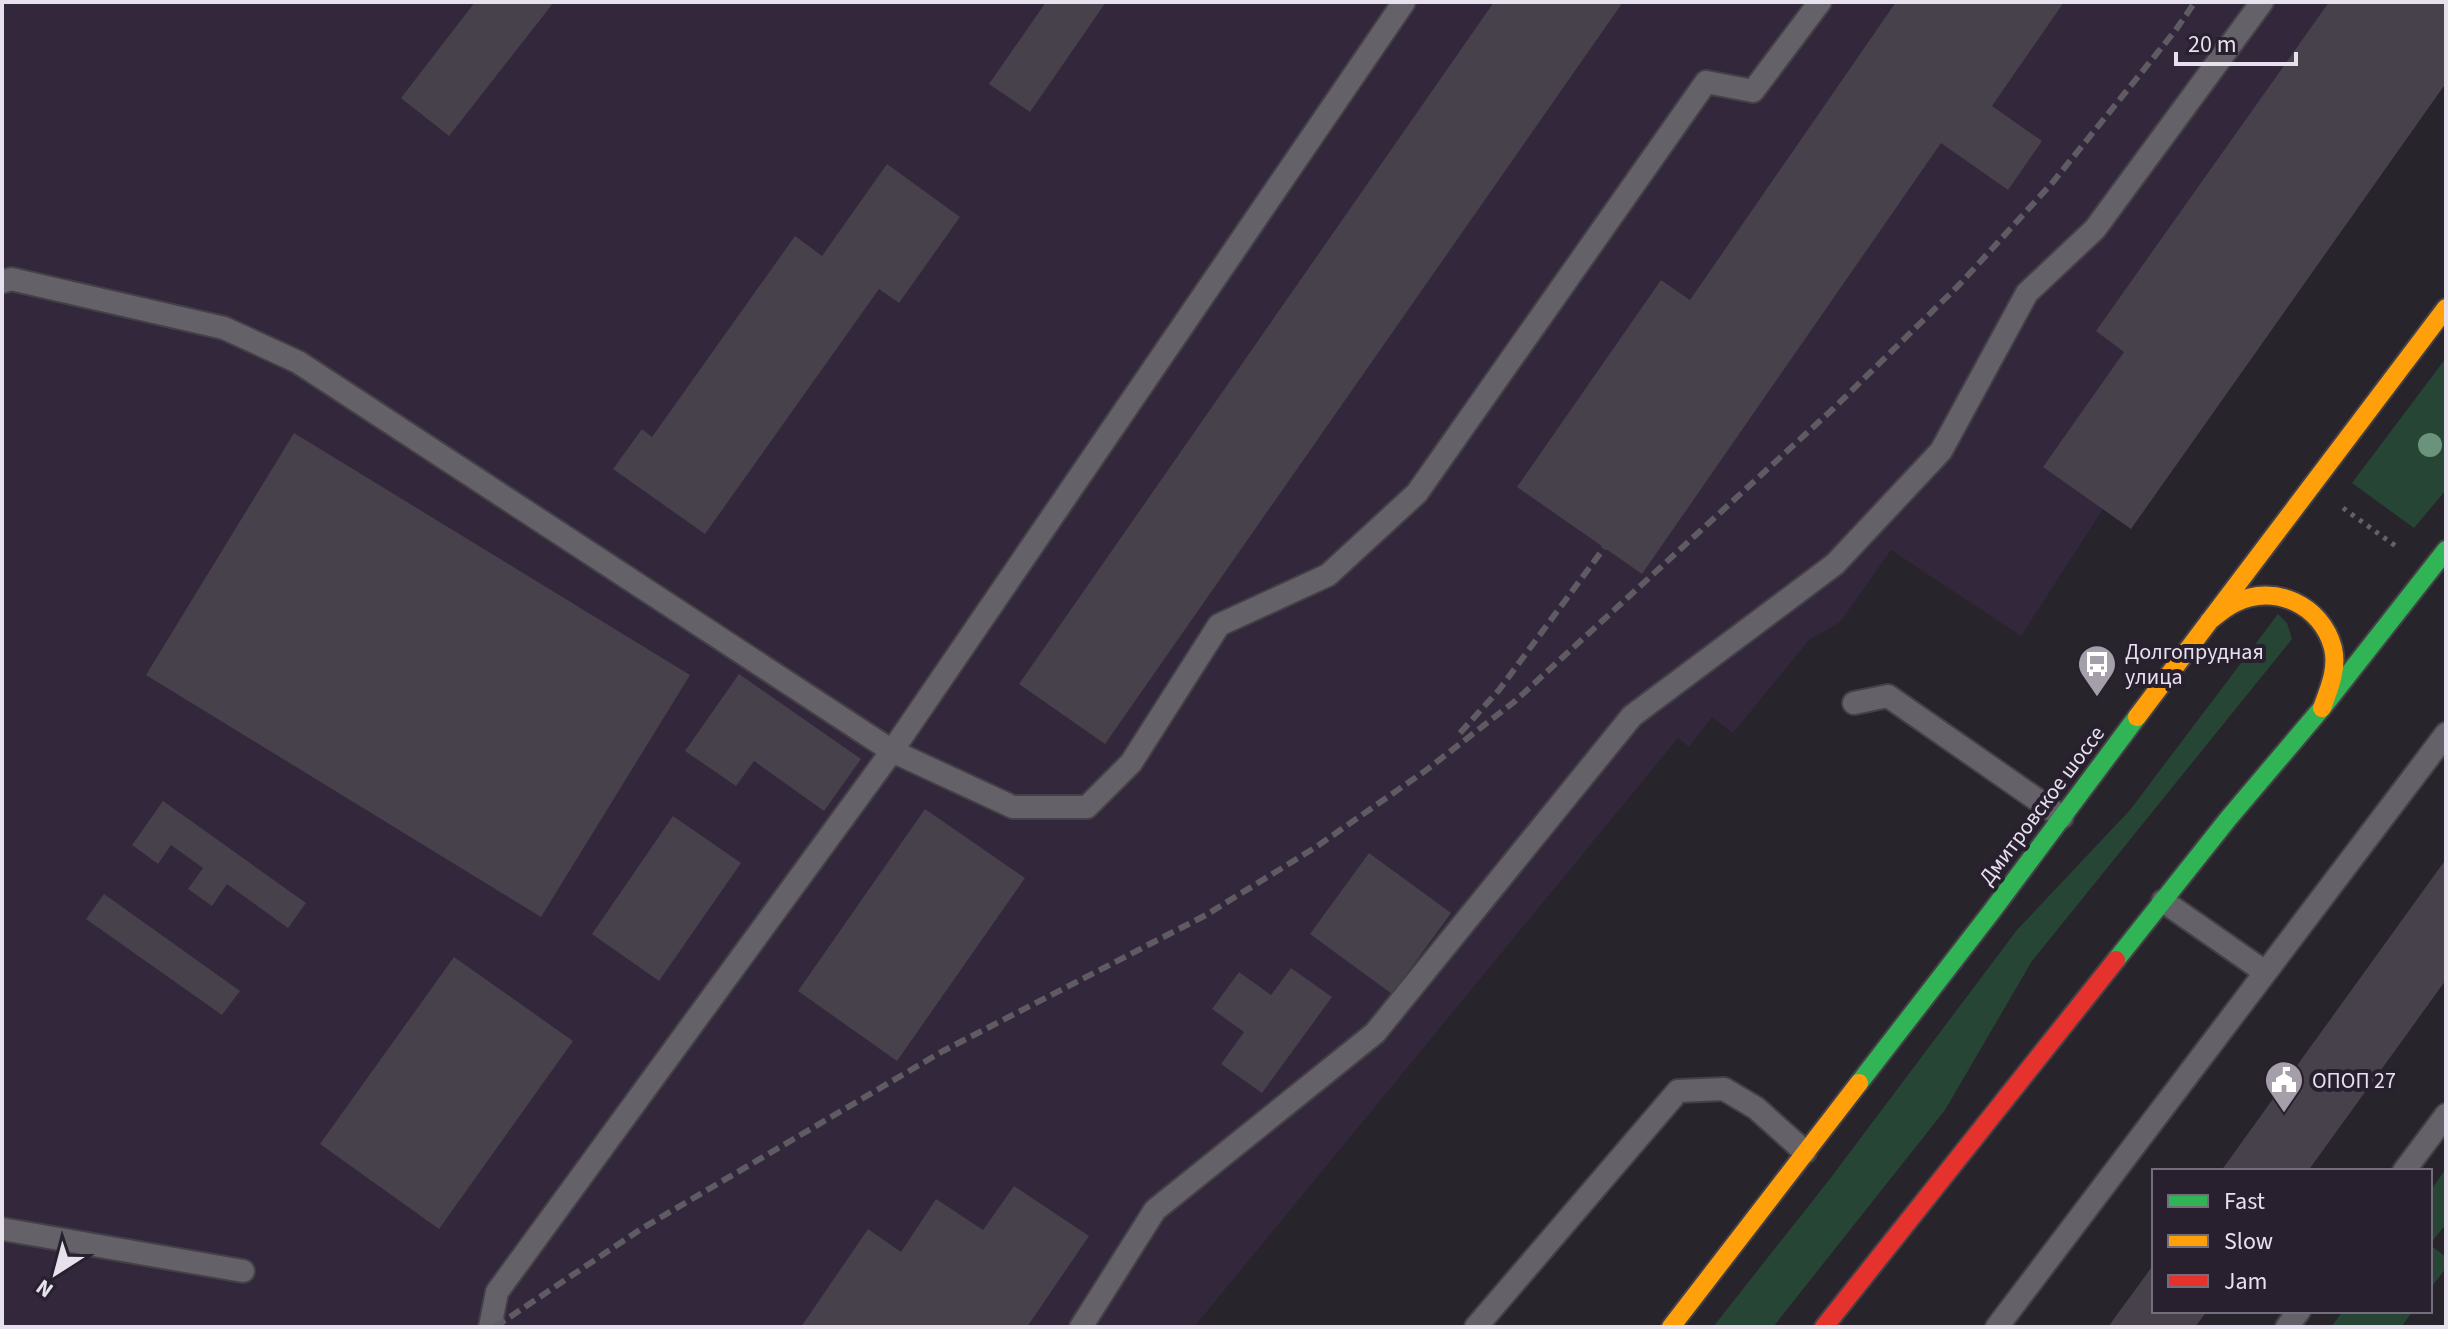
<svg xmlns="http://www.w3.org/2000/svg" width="2448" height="1329" viewBox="0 0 2448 1329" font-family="'Source Sans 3',sans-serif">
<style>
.built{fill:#32273b}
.green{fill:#274534}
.building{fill:#47414c}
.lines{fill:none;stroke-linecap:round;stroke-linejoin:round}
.lane-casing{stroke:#444047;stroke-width:26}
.fast-casing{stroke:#444047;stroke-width:22}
.slow-casing{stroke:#444047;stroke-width:22}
.jam-casing{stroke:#444047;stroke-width:22}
.path{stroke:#646167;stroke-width:5;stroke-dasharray:4 6;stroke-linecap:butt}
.lane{stroke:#646268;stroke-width:22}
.fast{stroke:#30b455;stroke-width:18}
.slow{stroke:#ff9f0a;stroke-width:18}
.jam{stroke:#e5322d;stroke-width:18}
.rail{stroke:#5e5b62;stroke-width:6;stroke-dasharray:12 6;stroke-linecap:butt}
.tree{fill:#6b937c}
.labels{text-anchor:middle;stroke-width:8;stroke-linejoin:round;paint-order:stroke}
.poi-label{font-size:22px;fill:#e6e1ec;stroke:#28202f;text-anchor:start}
.street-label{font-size:22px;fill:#e6e1ec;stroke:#28202f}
</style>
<rect width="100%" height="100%" fill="#28242c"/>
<path class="built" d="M2 2H2446V83L2131 529 2103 509 2021 636 1891 550 1840 622 1809 640 1733 733 1712 717 1689 747 1678 738 1194 1327H2Z"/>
<path class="green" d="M2446 358V490L2414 528 2352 483Z
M2278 614 2287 623 2292 639 2032 961 1945 1110 1773 1327H1713L1829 1180 2017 930 2130 810Z
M2446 1169V1224L2430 1244V1191Z
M2430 1245 2446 1257V1268L2430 1289Z
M2343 1311H2413L2401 1327H2331Z"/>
<path class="building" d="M475 2H554L449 136 401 98Z
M1046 2H1106L1030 112 989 84Z
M1494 2H1623L1105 744 1019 684Z
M1896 2H2064L1992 106 2042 141 2008 190 1941 143 1642 574 1517 487 1661 280 1690 300Z
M2329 2H2446V83L2131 529 2043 467 2124 352 2096 331Z
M887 164 960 217 899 303 879 289 705 534 613 469 642 429 652 437 795 236 822 256Z
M294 433 690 675 541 917 146 675Z
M739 674 861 759 824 811 754 761 736 786 685 751Z
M163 801 306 903 288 928 227 884 212 906 188 889 203 868 171 845 158 864 132 845Z
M925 809 1025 878 897 1061 798 991Z
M673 816 741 863 659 981 592 934Z
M1369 853 1451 913 1392 994 1310 934Z
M2446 859V980L2308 1171H2221Z
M104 894 240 991 222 1015 86 919Z
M454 957 573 1041 439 1229 320 1144Z
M1291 968 1332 997 1262 1093 1221 1064 1244 1032 1212 1009 1239 972 1271 995Z
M1014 1186 1089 1236 1027 1327H801L868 1229 901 1252 936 1199 983 1230Z
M2154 1264V1311H2207L2195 1327H2108Z"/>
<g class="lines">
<defs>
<path id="lane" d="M2 282 11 279 224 328 298 362 892 751 1013 807H1087L1131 763 1219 625 1328 575 1417 493 1706 82 1753 91 1820 2
M1854 703 1888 696 2062 817
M2163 901 2265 972
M2404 1171 2446 1115
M2 1229 243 1271
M490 1327 497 1292 892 751 1404 2
M1081 1327 1155 1210 1375 1033 1632 716 1835 564 1941 451 2027 293 2095 229 2262 2
M1476 1327 1678 1091 1724 1089 1756 1108 1805 1152
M1997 1327 2446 734
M2287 1327 2299 1311"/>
<path id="fast" d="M2116 960 2228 819 2322 708 2446 550
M1859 1083 1992 911 2137 717"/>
<path id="slow" d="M2209 621C2217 615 2226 607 2235 603 2274 583 2322 605 2333 648 2338 669 2329 689 2322 708
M2137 717 2446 308
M1671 1327 1859 1083"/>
<path id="jam" d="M1824 1327 2116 960"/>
</defs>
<use href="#lane" class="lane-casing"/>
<use href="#fast" class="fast-casing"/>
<use href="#slow" class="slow-casing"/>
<use href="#jam" class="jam-casing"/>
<path class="path" d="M2343 508 2397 547"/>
<use href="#lane" class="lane"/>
<use href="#fast" class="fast"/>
<use href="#slow" class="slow"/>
<use href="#jam" class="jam"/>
<path class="rail" d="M1460 733 1499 690 1604 548
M495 1327 641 1229 943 1051 1206 915 1316 847 1425 771 1514 702 1834 408 1959 285 2053 182 2175 31 2195 2"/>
</g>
<circle class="tree" cx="2430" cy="445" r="12"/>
<defs>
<symbol id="bus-pin" viewBox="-11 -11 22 30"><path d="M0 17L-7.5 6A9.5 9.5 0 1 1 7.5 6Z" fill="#a49fa9" stroke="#28202f"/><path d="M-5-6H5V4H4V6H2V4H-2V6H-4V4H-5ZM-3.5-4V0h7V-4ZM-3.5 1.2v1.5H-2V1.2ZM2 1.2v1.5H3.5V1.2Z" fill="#fff"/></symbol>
<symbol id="civic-pin" viewBox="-11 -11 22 30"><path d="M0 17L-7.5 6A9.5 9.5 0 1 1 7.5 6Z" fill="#a49fa9" stroke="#28202f"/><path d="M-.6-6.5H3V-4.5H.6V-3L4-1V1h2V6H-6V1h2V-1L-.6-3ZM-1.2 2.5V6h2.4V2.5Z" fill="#fff"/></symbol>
</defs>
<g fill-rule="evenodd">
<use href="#bus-pin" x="2075" y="642" width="44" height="60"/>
<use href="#civic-pin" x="2262" y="1058" width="44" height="60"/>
</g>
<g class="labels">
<g class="poi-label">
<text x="2125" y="659">Долгопрудная<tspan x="2125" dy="25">улица</tspan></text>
<text x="2312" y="1088">ОПОП 27</text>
</g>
<g class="street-label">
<text transform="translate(2041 805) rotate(-53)" y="8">Дмитровское шоссе</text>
</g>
</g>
<rect width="2448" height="1329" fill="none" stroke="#e6e1ec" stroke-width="8"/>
<rect x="2152" y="1169" width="280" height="144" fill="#28202f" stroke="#746d7b" stroke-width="2"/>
<rect x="2168" y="1195" width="40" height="12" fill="#30b455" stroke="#746d7b" stroke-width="2"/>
<text x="2224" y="1209" font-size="24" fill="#e6e1ec">Fast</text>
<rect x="2168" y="1235" width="40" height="12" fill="#ff9f0a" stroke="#746d7b" stroke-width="2"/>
<text x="2224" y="1249" font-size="24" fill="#e6e1ec">Slow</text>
<rect x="2168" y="1275" width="40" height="12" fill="#e5322d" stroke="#746d7b" stroke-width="2"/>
<text x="2224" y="1289" font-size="24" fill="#e6e1ec">Jam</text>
<g transform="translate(56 1273) rotate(216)" stroke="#28202f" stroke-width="6" paint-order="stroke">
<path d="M0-6L14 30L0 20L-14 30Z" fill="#e6e1ec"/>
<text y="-12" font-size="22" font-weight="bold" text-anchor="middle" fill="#e6e1ec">N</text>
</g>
<path d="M2176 52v12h120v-12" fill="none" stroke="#e6e1ec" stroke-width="4"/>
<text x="2188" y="52" font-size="24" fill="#e6e1ec" stroke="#28202f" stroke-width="6" paint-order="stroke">20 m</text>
</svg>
